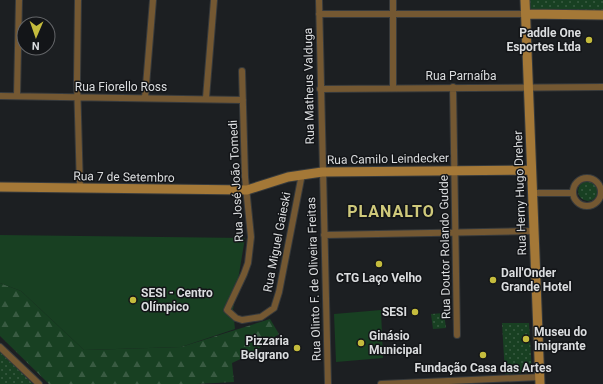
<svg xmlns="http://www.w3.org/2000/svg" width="603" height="384" viewBox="0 0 603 384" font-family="Roboto,sans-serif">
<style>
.forest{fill:url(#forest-firs)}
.park{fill:url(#park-dots)}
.garden{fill:#184022}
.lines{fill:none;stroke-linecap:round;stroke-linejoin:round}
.street-casing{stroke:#373a3c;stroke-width:8}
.secondary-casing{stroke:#373a3c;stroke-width:11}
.street{stroke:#745832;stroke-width:6}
.secondary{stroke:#a47837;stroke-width:9}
.poi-dot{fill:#c5bc3d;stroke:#131518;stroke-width:1.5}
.labels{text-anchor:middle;stroke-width:3;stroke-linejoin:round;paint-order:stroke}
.poi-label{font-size:12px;font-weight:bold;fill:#dbdddf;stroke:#131518;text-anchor:start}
.street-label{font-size:12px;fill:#dbdddf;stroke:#131518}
.district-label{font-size:16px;font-weight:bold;letter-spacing:1px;fill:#cfc97b;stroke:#131518}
</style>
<defs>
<pattern id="forest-firs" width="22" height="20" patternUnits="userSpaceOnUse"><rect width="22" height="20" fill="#184022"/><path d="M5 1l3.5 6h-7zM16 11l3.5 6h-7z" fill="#395b42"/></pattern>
<pattern id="park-dots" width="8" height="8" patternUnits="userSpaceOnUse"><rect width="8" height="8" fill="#184022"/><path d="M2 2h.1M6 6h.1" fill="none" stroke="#395b42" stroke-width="1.8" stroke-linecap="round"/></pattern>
</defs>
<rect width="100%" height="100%" fill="#1c1f22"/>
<path class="forest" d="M0 283 21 291 84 350 181 347 270 319 279 334 249 355 232 363 234 382 196 384H49L0 336Z"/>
<path class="park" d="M530 0H603V12L530 11Z
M578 191a10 10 0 1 1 20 0a10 10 0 1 1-20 0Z
M444 313 446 328 433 329 431 314Z
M502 323H529L532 372 505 374Z
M0 352 33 384H0Z"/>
<path class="garden" d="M0 235 245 238 233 310 235 329 181 347 84 350 21 291 0 283Z
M381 310 383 358 336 362 334 314Z"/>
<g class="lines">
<defs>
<path id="street" d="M78 0 77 80 80 189
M319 0 328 384
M319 14H526
M242 71 245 177 251 237 248 263 244 274 227 310 236 318 242 320 261 317 274 308 279 292 302 174
M453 87 457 335
M393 88V0
M320 89 603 87
M0 96 243 100
M17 96 19 0
M145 98 153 0
M206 98 214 0
M573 192a14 14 0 1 1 28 0a14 14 0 1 1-28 0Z
M533 193H573
M324 235 534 231
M0 347 39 384
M381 384 540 377"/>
<path id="secondary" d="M525 0 540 384
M526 14 603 15
M0 187 247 190 288 177 322 172 531 170"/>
</defs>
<use href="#street" class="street-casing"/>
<use href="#secondary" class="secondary-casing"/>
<use href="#street" class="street"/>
<use href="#secondary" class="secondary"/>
</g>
<g class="poi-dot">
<circle cx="589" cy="40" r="4"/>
<circle cx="379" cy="264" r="4"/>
<circle cx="493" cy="280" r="4"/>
<circle cx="133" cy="300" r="4"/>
<circle cx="415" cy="312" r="4"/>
<circle cx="526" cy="339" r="4"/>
<circle cx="361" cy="343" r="4"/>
<circle cx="297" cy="348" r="4"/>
<circle cx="483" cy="355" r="4"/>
</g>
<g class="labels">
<g class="poi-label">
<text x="581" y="37" text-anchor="end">Paddle One<tspan x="581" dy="14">Esportes Ltda</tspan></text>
<text x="501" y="277">Dall'Onder<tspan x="501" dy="14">Grande Hotel</tspan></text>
<text x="379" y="282" text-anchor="middle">CTG Laço Velho</text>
<text x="141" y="297">SESI - Centro<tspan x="141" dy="14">Olímpico</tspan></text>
<text x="407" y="316" text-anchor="end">SESI</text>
<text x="534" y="336">Museu do<tspan x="534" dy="14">Imigrante</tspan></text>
<text x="369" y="340">Ginásio<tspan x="369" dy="14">Municipal</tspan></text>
<text x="289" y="345" text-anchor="end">Pizzaria<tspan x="289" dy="14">Belgrano</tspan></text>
<text x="483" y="372" text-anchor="middle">Fundação Casa das Artes</text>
</g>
<g class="street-label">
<text x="461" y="80">Rua Parnaíba</text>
<text transform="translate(309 86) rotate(-91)" y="4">Rua Matheus Valduga</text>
<text x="121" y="91">Rua Fiorello Ross</text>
<text transform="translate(388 159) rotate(-1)" y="4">Rua Camilo Leindecker</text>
<text transform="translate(124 177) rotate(1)" y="4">Rua 7 de Setembro</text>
<text transform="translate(236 181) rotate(-93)" y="4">Rua José João Tomedi</text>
<text transform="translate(520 193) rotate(-92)" y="4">Rua Herny Hugo Dreher</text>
<text transform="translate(277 242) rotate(-79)" y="4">Rua Miguel Gaieski</text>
<text transform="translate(445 247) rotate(-91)" y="4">Rua Doutor Rolando Gudde</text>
<text transform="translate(314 279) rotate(-92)" y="4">Rua Olinto F. de Oliveira Freitas</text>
</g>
<g class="district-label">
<text x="391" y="217">PLANALTO</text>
</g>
</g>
<g transform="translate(36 36) rotate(182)"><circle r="19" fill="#131518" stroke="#636568"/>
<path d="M0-3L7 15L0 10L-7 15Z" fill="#c5bc3d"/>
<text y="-6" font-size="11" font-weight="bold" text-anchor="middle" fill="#dbdddf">N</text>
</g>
</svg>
